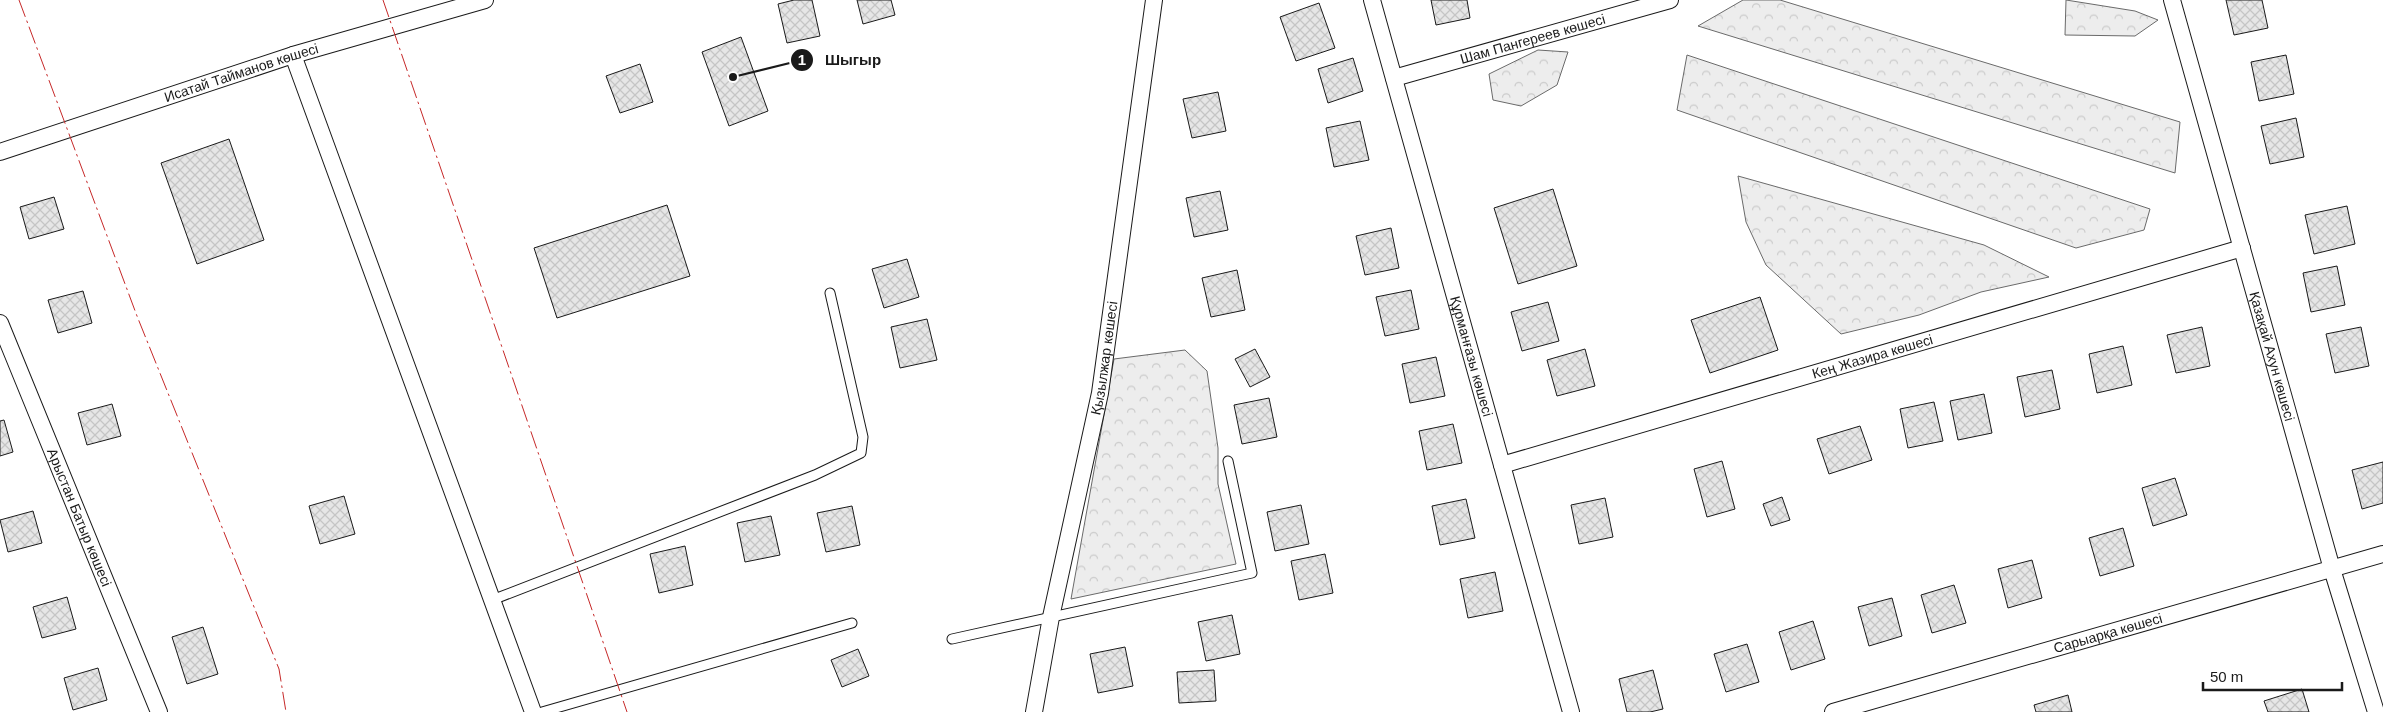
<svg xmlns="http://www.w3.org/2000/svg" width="2383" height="712" viewBox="0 0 2383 712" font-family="Arial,sans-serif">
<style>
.forest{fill:url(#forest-crowns);stroke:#6a6a6a}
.building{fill:url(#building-cross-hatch);stroke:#1a1a1a}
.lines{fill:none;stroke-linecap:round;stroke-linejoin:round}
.service-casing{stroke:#1a1a1a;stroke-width:11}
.minor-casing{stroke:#1a1a1a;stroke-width:18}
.service{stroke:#fff;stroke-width:9}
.minor{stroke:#fff;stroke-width:16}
.power{stroke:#c62828;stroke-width:1;stroke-dasharray:18 4 2.5 4;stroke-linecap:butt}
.labels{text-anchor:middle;stroke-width:4;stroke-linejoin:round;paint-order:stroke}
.street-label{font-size:14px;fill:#1a1a1a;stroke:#fff}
.leader{fill:none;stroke:#1a1a1a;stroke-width:2}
.callout-dot{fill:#1a1a1a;stroke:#fff;stroke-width:2}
.mark-label{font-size:15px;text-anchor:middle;font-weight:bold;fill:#fff}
.callout-label{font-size:15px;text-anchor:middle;font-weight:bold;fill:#1a1a1a;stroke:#fff;stroke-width:4;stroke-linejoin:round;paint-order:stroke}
</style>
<defs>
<pattern id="forest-crowns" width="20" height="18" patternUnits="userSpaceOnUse" patternTransform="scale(1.25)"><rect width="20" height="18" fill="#ededed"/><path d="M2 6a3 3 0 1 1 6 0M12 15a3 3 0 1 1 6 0" fill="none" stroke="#cbcbcb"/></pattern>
<pattern id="building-cross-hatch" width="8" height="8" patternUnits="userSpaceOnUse" patternTransform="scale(1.25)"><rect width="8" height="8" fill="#e6e6e6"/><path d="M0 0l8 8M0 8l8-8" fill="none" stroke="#c5c5c5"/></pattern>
</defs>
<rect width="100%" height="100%" fill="#fff"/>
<path class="forest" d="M1743 0H1780L2180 122 2175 173 1698 26Z
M2066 0 2135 11 2158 20 2135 36 2065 35Z
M1538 50 1568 52 1557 85 1521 106 1493 100 1489 74Z
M1687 55 2150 209 2144 230 2076 248 1677 110Z
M1738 176 1984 245 2049 277 1981 292 1919 315 1841 334 1766 265 1746 222Z
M1185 350 1207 371 1218 448V484L1236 564 1071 599 1114 359Z"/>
<path class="building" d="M794 0H812L820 36 787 43 778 4Z
M857 0H891L895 15 863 24Z
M1431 0H1467L1470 18 1436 25Z
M2226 0H2262L2268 28 2234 35Z
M1319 3 1335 48 1296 61 1280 17Z
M741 37 768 111 729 126 702 52Z
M2286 55 2294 94 2259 101 2251 62Z
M1353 58 1363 91 1328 103 1318 69Z
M640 64 653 102 620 113 606 76Z
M1218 92 1226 131 1192 138 1183 99Z
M2296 118 2304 157 2270 164 2261 126Z
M1360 121 1369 160 1334 167 1326 128Z
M229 139 264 240 197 264 161 163Z
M1553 189 1577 266 1518 284 1494 208Z
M1220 191 1228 230 1194 237 1186 198Z
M54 197 64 229 29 239 20 207Z
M667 205 690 276 557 318 534 248Z
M2347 206 2355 244 2314 254 2305 215Z
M1391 228 1399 268 1365 275 1356 236Z
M907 259 919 297 884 308 872 269Z
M2337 266 2345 305 2311 312 2303 273Z
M1237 270 1245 310 1211 317 1202 278Z
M1411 290 1419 329 1385 336 1376 297Z
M83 291 92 323 58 333 48 300Z
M1760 297 1778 350 1710 373 1691 320Z
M1548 302 1559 341 1522 351 1511 312Z
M927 319 937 360 900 368 891 327Z
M2202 327 2210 366 2176 373 2167 335Z
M2361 327 2369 366 2335 373 2326 334Z
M2123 346 2132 385 2097 393 2089 354Z
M1255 349 1270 377 1250 387 1235 359Z
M1585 349 1595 386 1557 396 1547 360Z
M1436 357 1445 396 1410 403 1402 364Z
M2052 370 2060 409 2025 417 2017 377Z
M1984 394 1992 433 1958 440 1950 401Z
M1269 398 1277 437 1242 444 1234 405Z
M1934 402 1943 441 1908 448 1900 409Z
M112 404 121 436 87 445 78 413Z
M4 420 13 452 0 456V421Z
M1453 424 1462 463 1427 470 1419 431Z
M1860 426 1872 460 1829 474 1817 439Z
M1722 461 1735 509 1707 517 1694 469Z
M2383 462V503L2362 509 2352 470Z
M2175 478 2187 515 2153 526 2142 488Z
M344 496 355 534 320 544 309 506Z
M1782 497 1790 520 1771 526 1763 504Z
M1605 498 1613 537 1579 544 1571 505Z
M1466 499 1475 538 1440 545 1432 506Z
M1301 505 1309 544 1275 551 1267 512Z
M852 506 860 545 826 552 817 513Z
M33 511 42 543 8 552 0 520Z
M771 516 780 555 745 562 737 523Z
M2123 528 2134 566 2100 576 2089 538Z
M685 546 693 585 659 593 650 554Z
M1325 554 1333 593 1299 600 1291 561Z
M2032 560 2042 598 2008 608 1998 569Z
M1495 572 1503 611 1468 618 1460 579Z
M1954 585 1966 623 1932 633 1921 595Z
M67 597 76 629 42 638 33 607Z
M1892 598 1902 636 1869 646 1858 607Z
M1232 615 1240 654 1206 661 1198 622Z
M1813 621 1825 659 1791 670 1779 632Z
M203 627 218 674 187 684 172 637Z
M1747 644 1759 682 1726 692 1714 654Z
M1125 647 1133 686 1098 693 1090 654Z
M858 649 869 676 842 687 831 660Z
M98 668 107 700 73 710 64 678Z
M1214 670 1216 701 1179 703 1177 672Z
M1653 670 1663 709 1650 712H1627L1619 679Z
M2302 689 2309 712H2268L2264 701Z
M2068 695 2072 712H2036L2034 705Z"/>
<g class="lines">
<defs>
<path id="service" d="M492 600 815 475 861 453 863 437 830 293
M952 639 1252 573 1228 461
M542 712 852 623"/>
<g id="minor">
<path id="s1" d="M1372 0 1571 712"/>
<path id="s2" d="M2172 0 2332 569 2376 712"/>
<path d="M293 55 533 712"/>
<path id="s3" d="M1394 78 1670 0"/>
<path id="s4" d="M0 152 293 55 485 0"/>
<path id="s5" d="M0 323 159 712"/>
<path id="s6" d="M1502 465 2242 248"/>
<path id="s7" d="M1034 712 1051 617 1100 393 1154 0"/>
<path id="s8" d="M1833 712 2383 554"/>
</g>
</defs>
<use href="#service" class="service-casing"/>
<use href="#minor" class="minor-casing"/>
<use href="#service" class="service"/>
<use href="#minor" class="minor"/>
<path class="power" d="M19 0 137 316 279 669 286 712
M383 0 627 712"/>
</g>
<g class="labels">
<g class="street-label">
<text dy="5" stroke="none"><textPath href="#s3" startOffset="144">Шам Пангереев көшесі</textPath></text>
<text dy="5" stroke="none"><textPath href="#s4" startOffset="254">Исатай Тайманов көшесі</textPath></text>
<text dy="5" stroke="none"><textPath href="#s1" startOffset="370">Құрманғазы көшесі</textPath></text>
<text dy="5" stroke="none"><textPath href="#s2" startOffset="370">Қазақай Ахун көшесі</textPath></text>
<text dy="5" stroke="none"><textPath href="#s6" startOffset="386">Кең Жазира көшесі</textPath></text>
<text dy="5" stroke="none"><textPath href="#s7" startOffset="361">Қызылжар көшесі</textPath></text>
<text dy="5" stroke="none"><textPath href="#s5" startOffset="210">Арыстан Батыр көшесі</textPath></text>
<text dy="5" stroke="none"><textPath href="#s8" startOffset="286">Сарыарқа көшесі</textPath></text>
</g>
</g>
<path class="leader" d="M733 77L802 60"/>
<g class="callout-dot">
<circle cx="733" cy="77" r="5"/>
<circle cx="802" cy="60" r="12"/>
</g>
<g class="mark-label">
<text x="802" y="65">1</text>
</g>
<g class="callout-label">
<text x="853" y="65">Шыгыр</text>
</g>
<path d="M2203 682v8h139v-8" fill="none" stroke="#1a1a1a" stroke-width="2.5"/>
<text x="2210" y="682" font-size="15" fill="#1a1a1a" stroke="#ffffff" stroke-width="4" paint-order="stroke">50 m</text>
</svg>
